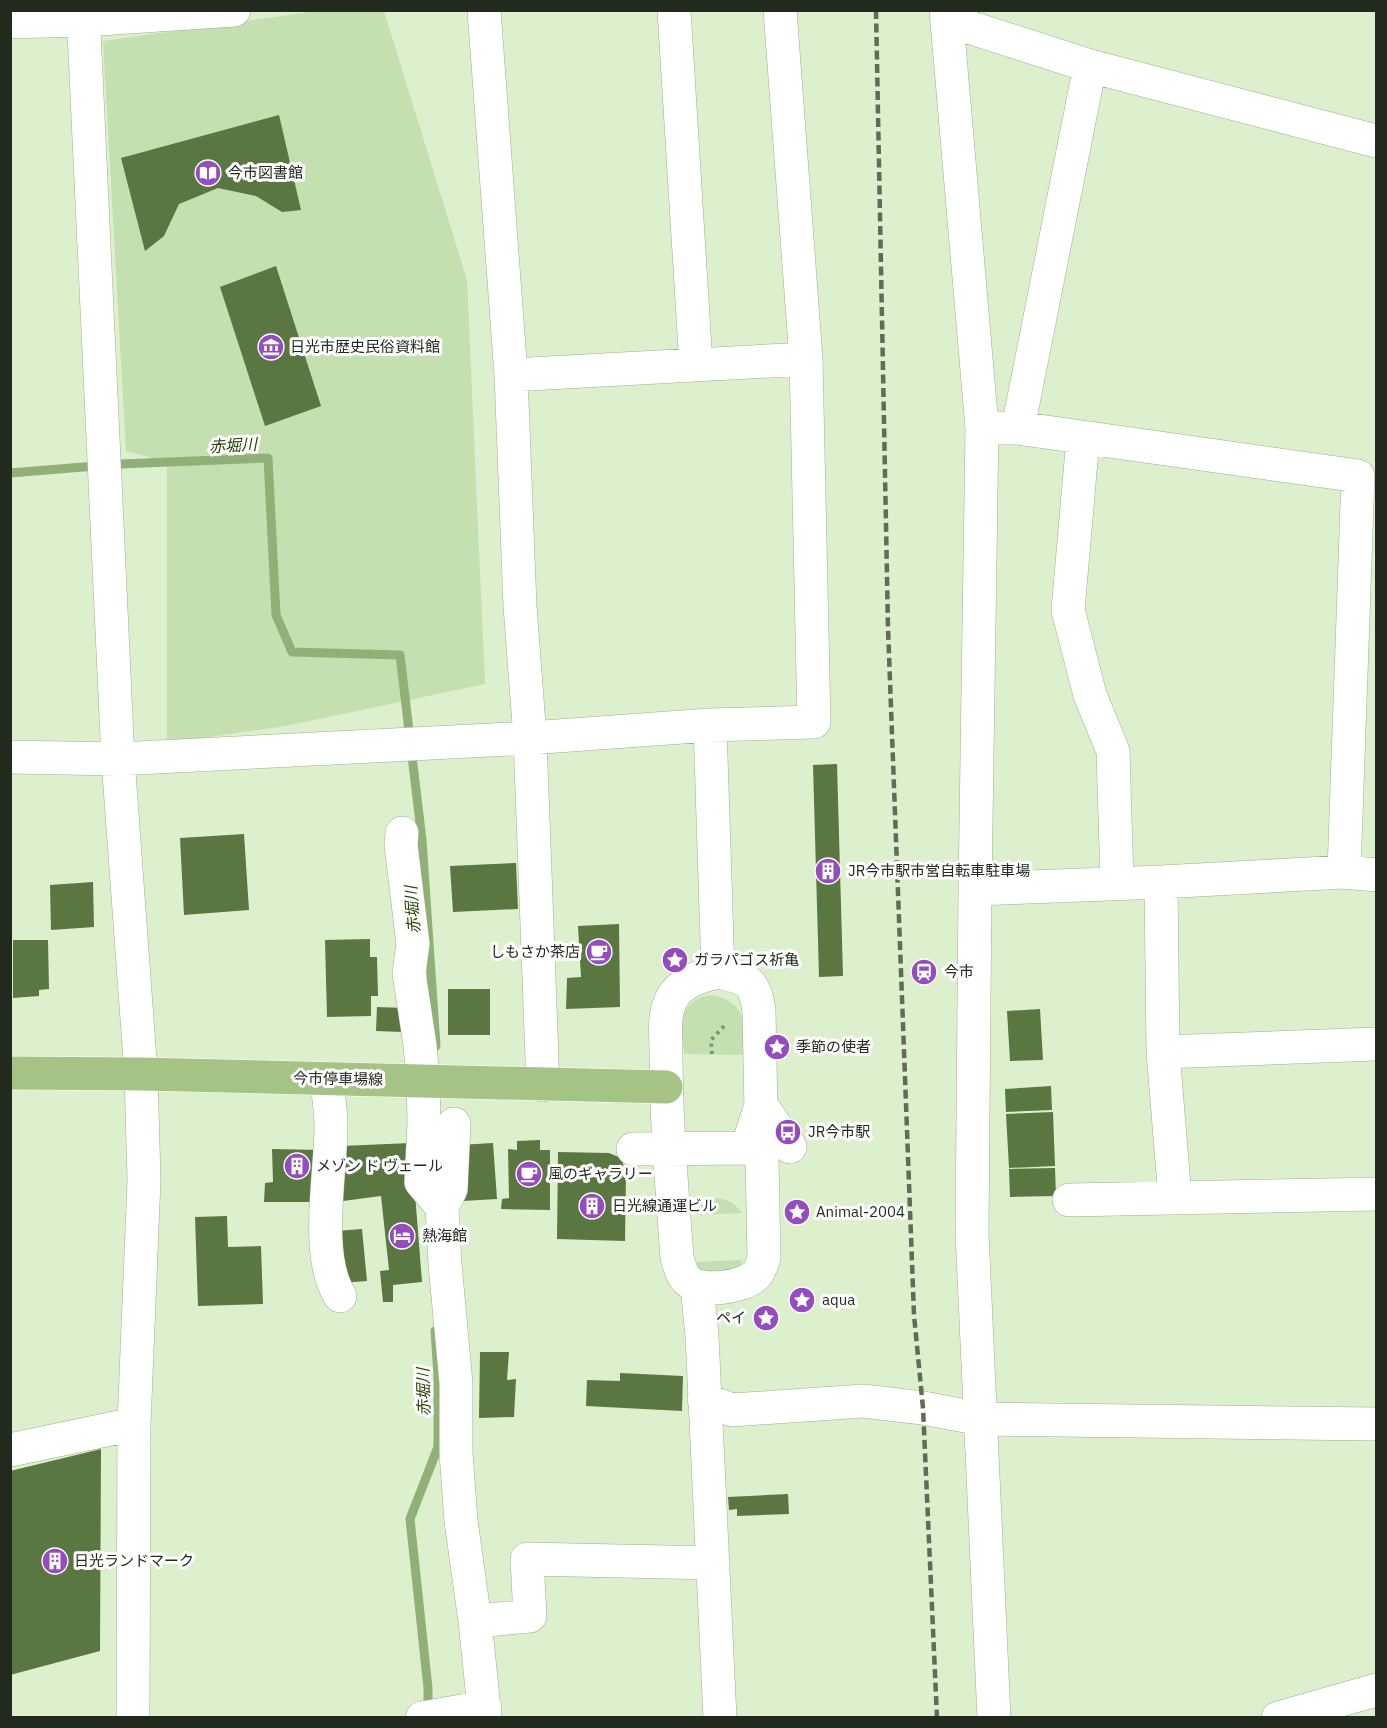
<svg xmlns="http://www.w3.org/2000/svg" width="1387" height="1728" viewBox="0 0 1387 1728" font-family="'IBM Plex Sans','Noto Sans JP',sans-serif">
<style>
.green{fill:#c4dfb0}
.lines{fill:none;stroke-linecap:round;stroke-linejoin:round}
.stream{stroke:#91b078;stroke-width:9}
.building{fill:#5a7641}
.minor-casing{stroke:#9daf8f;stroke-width:34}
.major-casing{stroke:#fff;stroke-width:34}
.path{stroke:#839079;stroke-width:4;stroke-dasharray:3 4.5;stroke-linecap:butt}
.minor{stroke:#fff;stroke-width:33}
.major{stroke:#a5c385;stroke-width:33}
.rail{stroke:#606b58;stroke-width:4.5;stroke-dasharray:9 4.5;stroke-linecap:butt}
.labels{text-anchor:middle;stroke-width:6;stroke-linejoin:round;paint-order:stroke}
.poi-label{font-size:15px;fill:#22291d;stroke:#fff;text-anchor:start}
.street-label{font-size:15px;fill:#22291d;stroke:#fff}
.water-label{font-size:16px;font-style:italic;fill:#284305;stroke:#fff}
</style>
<rect width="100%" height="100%" fill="#ddf0ce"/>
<path class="green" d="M317 11H384L467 280 485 684 286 726 167 743V462L126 451 103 41Z
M710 995C747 1001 745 1024 748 1055L684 1054C682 1028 676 1001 710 995Z
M717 1198C729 1200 735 1203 742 1213L695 1215 701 1204Z
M742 1260 740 1267 708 1276 697 1267 695 1262Z"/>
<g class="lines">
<path class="stream" d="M10 473 120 464 268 458 276 615 292 652 400 655 422 840 436 1046
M428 1712V1688L410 1519 438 1447V1375L435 1331"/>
</g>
<path class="building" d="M279 115 301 210 282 212 256 196 218 188 179 204 164 236 145 251 121 158Z
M276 266 321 406 265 426 220 287Z
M837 764 843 976 819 977 813 765Z
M244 834 249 910 184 915 180 838Z
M516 863 518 909 453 912 450 866Z
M93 882 94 927 51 930 50 885Z
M619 924 620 1007 566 1009 567 978 581 977 578 926Z
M370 939V957H377L378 996H371V1016L327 1017 325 940Z
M13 940H48L49 989 39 990V996L13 998Z
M448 989H490V1035H448Z
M377 1007 404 1008 403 1032 376 1031Z
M1040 1009 1043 1060 1010 1061 1007 1011Z
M1051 1086 1052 1110 1006 1112 1005 1089Z
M1053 1112 1055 1166 1009 1168 1006 1114Z
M540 1140V1150H550V1210L501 1209 502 1199 509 1198 508 1149 517 1150V1141Z
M411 1143 422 1282 393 1285V1302H383L380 1271 389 1270 381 1196 343 1201 341 1146Z
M493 1143 497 1199 463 1201 459 1145Z
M272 1149 321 1150V1202H264L265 1183 273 1182Z
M558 1152 609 1153 621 1158 626 1173 625 1241 557 1239Z
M1055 1168 1056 1196 1010 1197 1009 1169Z
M227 1216 228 1247 261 1246 263 1304 198 1306 195 1217Z
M362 1229 367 1281 340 1283 336 1231Z
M480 1352H509L507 1380 516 1379 514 1417 479 1418Z
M620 1373 683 1376 682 1411 586 1406 587 1380 620 1381Z
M101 1449 100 1651 10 1675V1471Z
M788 1494 789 1514 737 1516V1509L729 1510 728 1497Z"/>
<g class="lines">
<defs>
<path id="minor" d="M83 10 118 759 141 1074 144 1180 134 1424 133 1718
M484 10 511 375 520 606 530 738 543 1085
M674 10 696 365
M946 10 982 428 975 889 972 1232 994 1718
M947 20 1090 66 1376 141
M10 22 84 20 234 10
M511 375 806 359
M982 428H1018L1358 476 1344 872
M1018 428 1090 66
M1083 438 1068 610 1090 695 1113 751 1117 883
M710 725 718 972
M10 757 118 759 530 738 710 725 814 722 806 359 780 10
M402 833 401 845 413 944 409 973 420 1045 423 1081 424 1123 421 1182 442 1207 445 1264 456 1383V1453L461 1521 475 1621 485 1718
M1161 882 1163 1052 1175 1198
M975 889 1161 882 1344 872 1376 875
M718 972C746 978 755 980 759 1011L764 1258C762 1263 760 1271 756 1275 743 1288 699 1294 686 1279 681 1274 679 1264 677 1258 672 1189 666 1121 666 1052 666 1035 663 1014 672 998 681 982 700 976 718 972Z
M1163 1052 1376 1044
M327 1079C328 1095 331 1110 331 1126 331 1174 314 1255 340 1296
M633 1149 747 1148 761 1105 790 1147
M1069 1200 1376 1194
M442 1207 451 1189 454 1124
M697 1286 702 1336 720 1718
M704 1399 732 1410 863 1401 923 1408 981 1419 1376 1424
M10 1450 134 1424
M475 1621 530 1616 527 1559 713 1563
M422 1718 485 1707
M1278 1718 1376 1690"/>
<path id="major" d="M10 1073 141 1074 666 1087"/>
</defs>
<use href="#minor" class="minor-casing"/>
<use href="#major" class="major-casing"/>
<path class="path" d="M712 1054 711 1040 727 1023"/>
<use href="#minor" class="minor"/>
<use href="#major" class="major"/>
<path class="rail" d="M876 10 888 628 914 1315 923 1408 937 1718"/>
</g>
<defs>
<symbol id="library-disc" viewBox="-11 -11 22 22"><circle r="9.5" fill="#954cbe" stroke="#fff"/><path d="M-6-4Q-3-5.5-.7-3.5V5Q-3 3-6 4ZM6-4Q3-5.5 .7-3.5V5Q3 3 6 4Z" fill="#fff"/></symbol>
<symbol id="museum-disc" viewBox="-11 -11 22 22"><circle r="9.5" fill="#954cbe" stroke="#fff"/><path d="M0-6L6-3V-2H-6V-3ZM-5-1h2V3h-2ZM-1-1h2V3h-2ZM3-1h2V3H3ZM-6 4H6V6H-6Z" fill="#fff"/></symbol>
<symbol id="building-disc" viewBox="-11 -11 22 22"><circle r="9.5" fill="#954cbe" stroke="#fff"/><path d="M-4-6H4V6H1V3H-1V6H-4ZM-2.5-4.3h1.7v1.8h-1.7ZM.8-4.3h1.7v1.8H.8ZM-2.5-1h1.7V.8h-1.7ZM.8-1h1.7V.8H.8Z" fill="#fff"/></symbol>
<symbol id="cafe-disc" viewBox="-11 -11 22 22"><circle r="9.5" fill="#954cbe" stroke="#fff"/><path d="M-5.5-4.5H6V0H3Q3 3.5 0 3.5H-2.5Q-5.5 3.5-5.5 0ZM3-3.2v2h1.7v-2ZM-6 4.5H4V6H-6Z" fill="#fff"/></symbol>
<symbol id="sight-disc" viewBox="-11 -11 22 22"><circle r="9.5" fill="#954cbe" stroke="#fff"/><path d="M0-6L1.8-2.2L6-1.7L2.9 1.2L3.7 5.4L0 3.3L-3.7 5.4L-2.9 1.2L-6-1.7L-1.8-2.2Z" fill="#fff"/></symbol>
<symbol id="station-disc" viewBox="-11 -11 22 22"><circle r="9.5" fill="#954cbe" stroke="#fff"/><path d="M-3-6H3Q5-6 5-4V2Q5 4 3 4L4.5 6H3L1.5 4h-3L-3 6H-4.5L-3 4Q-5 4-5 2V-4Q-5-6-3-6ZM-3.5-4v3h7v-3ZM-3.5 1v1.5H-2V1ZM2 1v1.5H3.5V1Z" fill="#fff"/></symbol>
<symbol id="bus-disc" viewBox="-11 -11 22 22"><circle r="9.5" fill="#954cbe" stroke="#fff"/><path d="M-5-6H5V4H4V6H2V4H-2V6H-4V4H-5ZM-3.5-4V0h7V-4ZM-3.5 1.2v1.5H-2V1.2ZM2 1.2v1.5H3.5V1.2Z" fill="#fff"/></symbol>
<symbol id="hotel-disc" viewBox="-11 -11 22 22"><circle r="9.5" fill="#954cbe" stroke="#fff"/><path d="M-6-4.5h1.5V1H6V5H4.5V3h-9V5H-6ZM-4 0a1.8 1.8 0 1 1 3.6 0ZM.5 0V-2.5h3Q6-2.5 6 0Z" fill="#fff"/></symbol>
</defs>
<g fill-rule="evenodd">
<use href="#library-disc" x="193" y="158" width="30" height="30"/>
<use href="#museum-disc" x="256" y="332" width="30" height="30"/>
<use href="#building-disc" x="813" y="856" width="30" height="30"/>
<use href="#cafe-disc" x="584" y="937" width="30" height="30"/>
<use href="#sight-disc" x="660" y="945" width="30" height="30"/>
<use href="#station-disc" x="909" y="957" width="30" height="30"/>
<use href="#sight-disc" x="762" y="1032" width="30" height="30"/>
<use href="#bus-disc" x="773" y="1117" width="30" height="30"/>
<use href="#building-disc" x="282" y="1151" width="30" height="30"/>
<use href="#cafe-disc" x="514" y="1159" width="30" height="30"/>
<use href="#building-disc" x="577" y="1191" width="30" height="30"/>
<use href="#sight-disc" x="782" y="1197" width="30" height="30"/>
<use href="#hotel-disc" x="387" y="1221" width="30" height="30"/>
<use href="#sight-disc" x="787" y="1285" width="30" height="30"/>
<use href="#sight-disc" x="751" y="1303" width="30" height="30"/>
<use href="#building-disc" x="40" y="1546" width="30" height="30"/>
</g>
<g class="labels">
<g class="poi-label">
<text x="228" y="178">今市図書館</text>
<text x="290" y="352">日光市歴史民俗資料館</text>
<text x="848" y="876">JR今市駅市営自転車駐車場</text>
<text x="580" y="957" text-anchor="end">しもさか茶店</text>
<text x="694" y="965">ガラパゴス祈亀</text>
<text x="944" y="977">今市</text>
<text x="796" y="1052">季節の使者</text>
<text x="808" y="1137">JR今市駅</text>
<text x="316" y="1171">メゾン ド ヴェール</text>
<text x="548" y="1179">風のギャラリー</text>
<text x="612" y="1211">日光線通運ビル</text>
<text x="816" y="1217">Animal-2004</text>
<text x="422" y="1241">熱海館</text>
<text x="822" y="1305">aqua</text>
<text x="746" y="1323" text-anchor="end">ペイ</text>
<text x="74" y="1566">日光ランドマーク</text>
</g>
<g class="street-label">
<text transform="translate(338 1079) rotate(1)" y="5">今市停車場線</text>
</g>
<g class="water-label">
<text transform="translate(233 445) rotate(-3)" y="6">赤堀川</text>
<text transform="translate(412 910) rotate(-94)" y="6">赤堀川</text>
<text transform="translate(423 1392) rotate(-91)" y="6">赤堀川</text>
</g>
</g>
<rect width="1387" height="1728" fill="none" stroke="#22291d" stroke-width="24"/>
</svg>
